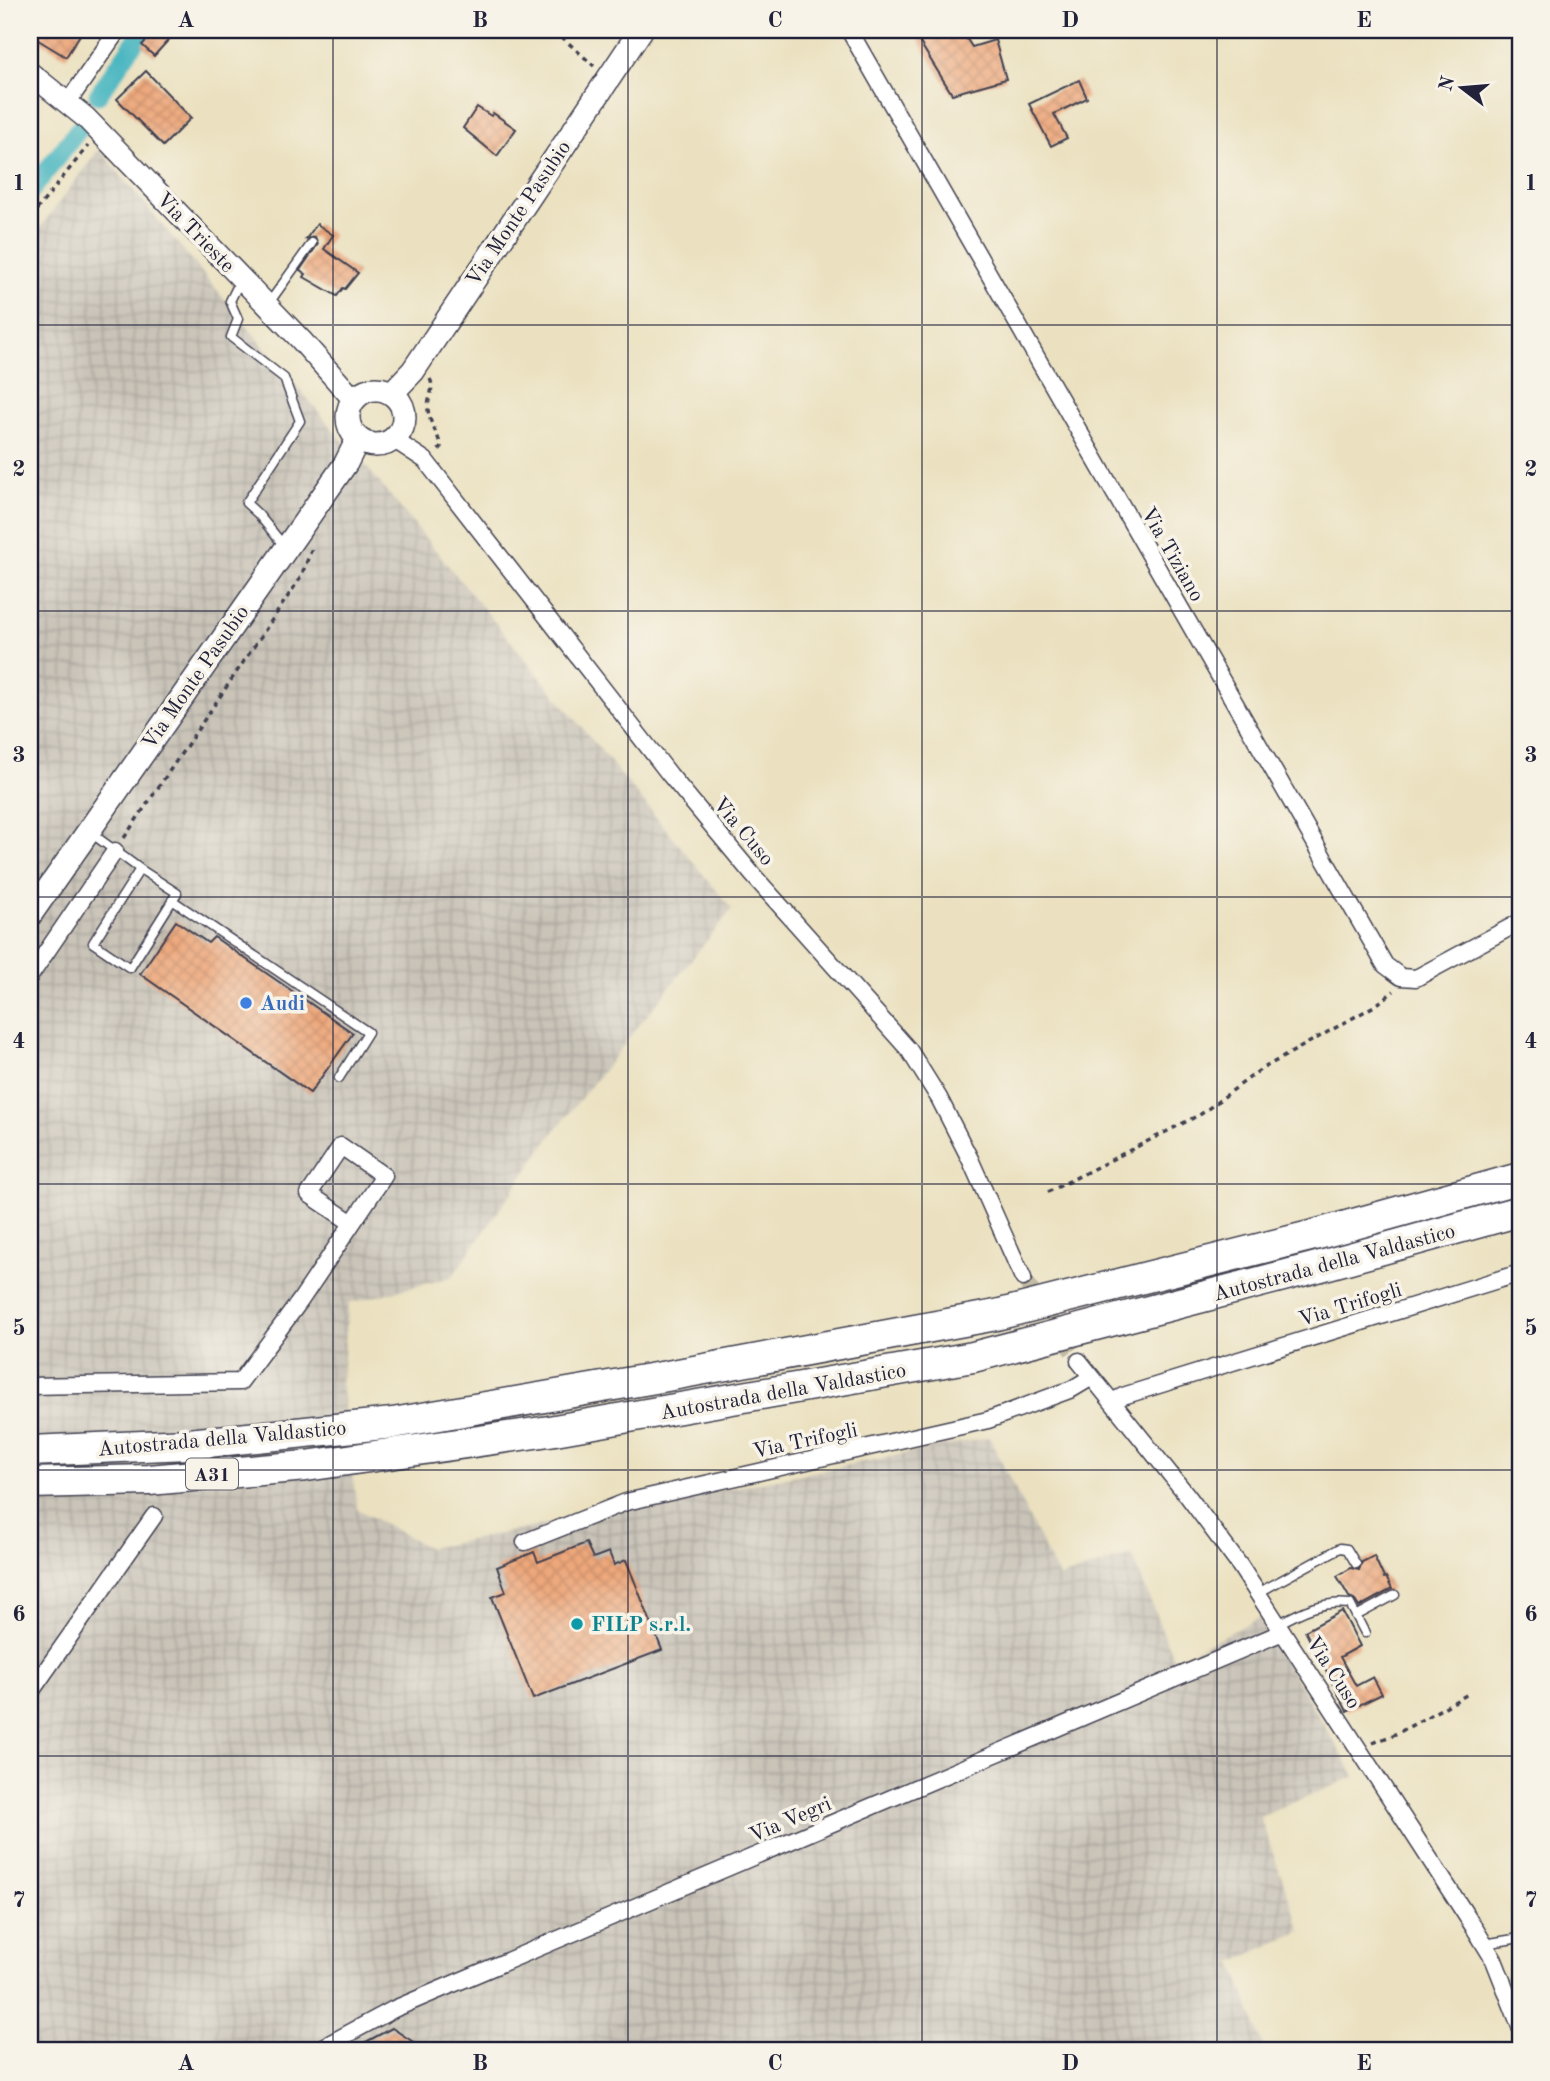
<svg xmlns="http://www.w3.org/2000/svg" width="1550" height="2081" viewBox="0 0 1550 2081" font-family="'Old Standard TT',serif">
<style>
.industrial{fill:url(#industrial-grid)}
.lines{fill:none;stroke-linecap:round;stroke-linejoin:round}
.canal{stroke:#46b5c0;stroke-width:19}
.building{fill:url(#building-cross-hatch)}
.minor-tunnel{stroke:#c3bba5;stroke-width:16;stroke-dasharray:16 8;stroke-linecap:butt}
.service-casing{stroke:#403f4f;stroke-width:11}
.minor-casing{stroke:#403f4f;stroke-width:19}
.tertiary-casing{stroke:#403f4f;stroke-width:24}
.secondary-casing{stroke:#403f4f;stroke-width:26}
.motorway-casing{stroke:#403f4f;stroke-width:33}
.path{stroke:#403f4f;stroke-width:3.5;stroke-dasharray:5 5;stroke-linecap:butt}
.service{stroke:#fff;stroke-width:8}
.minor{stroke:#fff;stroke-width:16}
.tertiary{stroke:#fff;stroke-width:21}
.secondary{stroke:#fff;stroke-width:23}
.motorway{stroke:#fff;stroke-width:30}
.grid{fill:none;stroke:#22223b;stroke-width:2;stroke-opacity:0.55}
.shop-dot{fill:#3f7fe0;stroke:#f7f3e8;stroke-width:2.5}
.culture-dot{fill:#0f9aa8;stroke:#f7f3e8;stroke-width:2.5}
.labels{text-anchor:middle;stroke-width:7;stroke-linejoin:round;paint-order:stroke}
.shield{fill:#f7f3e8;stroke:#62616f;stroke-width:2}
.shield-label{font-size:19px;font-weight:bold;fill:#22223b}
.street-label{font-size:21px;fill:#22223b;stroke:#f7f3e8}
.shop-label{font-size:21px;font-weight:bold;fill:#366cbe;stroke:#f7f3e8;text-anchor:start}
.culture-label{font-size:21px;font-weight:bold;fill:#0d838f;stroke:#f7f3e8;text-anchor:start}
.neatline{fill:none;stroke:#22223b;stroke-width:2.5}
.grid-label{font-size:23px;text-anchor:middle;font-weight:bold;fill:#22223b}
</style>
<defs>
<pattern id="industrial-grid" width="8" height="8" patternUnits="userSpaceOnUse" patternTransform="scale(1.75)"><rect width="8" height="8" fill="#c9c3b8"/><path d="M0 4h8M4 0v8" fill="none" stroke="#aca79f"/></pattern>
<pattern id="building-cross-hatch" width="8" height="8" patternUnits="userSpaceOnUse" patternTransform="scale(1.75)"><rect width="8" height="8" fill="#eda77a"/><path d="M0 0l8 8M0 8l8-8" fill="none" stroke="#cb8f6a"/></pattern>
</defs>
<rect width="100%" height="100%" fill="#f7f3e8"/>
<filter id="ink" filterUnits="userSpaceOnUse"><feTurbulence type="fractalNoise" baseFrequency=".0143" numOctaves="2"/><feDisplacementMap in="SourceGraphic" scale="14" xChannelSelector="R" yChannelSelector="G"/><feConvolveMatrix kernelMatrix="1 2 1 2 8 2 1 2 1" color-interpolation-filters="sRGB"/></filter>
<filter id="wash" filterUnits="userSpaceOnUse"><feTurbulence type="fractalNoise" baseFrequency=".00686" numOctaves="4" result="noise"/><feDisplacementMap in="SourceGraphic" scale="28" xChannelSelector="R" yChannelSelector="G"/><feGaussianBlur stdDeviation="1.57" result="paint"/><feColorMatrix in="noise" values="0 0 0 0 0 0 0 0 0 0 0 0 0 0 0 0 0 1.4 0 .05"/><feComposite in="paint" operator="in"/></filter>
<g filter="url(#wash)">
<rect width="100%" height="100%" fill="#ebe1c0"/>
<path class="industrial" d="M99 149 343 441 355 453 732 909 554 1132 452 1277 349 1303 341 1384 357 1509 429 1548 989 1437 1054 1568 1060 1577 1132 1555 1174 1660 1259 1618 1355 1776 1260 1817 1301 1931 1233 1962 1265 2051H30V241Z"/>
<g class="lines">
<path class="canal" d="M98 95 143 30
M30 192 79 129"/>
</g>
<g id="blocks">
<path class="building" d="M30 30H83L66 57 30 35Z
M156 30H166L172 36 154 56 142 45Z
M912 30H961L972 47 995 40 1006 79 952 94Z
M146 71 191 118 163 146 117 99Z
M1079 80 1087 98 1054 114 1067 138 1051 146 1029 104Z
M477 107 491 116 493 113 516 129 497 156 463 128Z
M317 224 333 235 324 249 358 273 345 289 343 288 337 296 304 277 306 274 300 270 318 244 315 237 306 239Z
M176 921 208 943 214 937 353 1033 310 1093 140 974Z
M586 1543 593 1558 609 1552 614 1565 626 1560 662 1650 533 1699 492 1597 506 1592 497 1567 534 1552 538 1562Z
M1374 1556 1384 1578 1386 1577 1392 1589 1359 1607 1354 1599 1349 1597 1337 1576 1351 1568 1359 1570 1362 1562Z
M1342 1611 1360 1646 1340 1657 1356 1686 1373 1677 1382 1694 1347 1711 1305 1631Z
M392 2028 427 2051H349Z"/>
</g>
</g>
<g filter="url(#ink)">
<use href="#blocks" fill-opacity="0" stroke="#403f4f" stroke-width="2"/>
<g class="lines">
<path class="minor-tunnel" d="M1023 1278 1079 1361"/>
<defs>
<path id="service" d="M240 281 230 301 238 319 231 337 284 378 300 421 246 503 258 514 285 547
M269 303 312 243
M91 833 140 869 93 943 130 968 177 893 140 869
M172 900 368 1032 339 1078
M1258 1593 1340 1548 1347 1549 1356 1564
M1356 1616 1395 1595
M1278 1624C1302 1611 1322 1601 1350 1604L1365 1633
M1484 1944 1520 1938"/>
<path id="minor" d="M849 30 1385 965 1401 977 1416 978 1520 922
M68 102 118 30
M393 439 425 460 670 775 752 874 909 1050 939 1098 970 1159 1023 1278
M30 976 115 851
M1079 1361 1187 1495 1240 1566 1475 1929 1494 1960 1520 2026
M30 1386 240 1382 300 1301 384 1176 341 1146 309 1194 352 1223
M1112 1402 1123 1396 1520 1273
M525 1542 626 1502 988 1420 1072 1389 1092 1377
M30 1693 154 1516
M316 2051 394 2009 1283 1632"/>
<path id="tertiary" d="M30 73 86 118 301 340 354 400"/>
<path id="secondary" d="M348 417a28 28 0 1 1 56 0a28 28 0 1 1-56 0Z
M392 393 413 371 641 30
M30 915 346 463 358 439"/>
<path id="motorway" d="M30 1451 188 1444 393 1423 667 1376 996 1315 1318 1234 1520 1178
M30 1483 149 1480 306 1466 549 1431 973 1357 1321 1266 1520 1211"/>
</defs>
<use href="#service" class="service-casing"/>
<use href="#minor" class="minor-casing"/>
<use href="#tertiary" class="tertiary-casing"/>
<use href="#secondary" class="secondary-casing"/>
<use href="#motorway" class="motorway-casing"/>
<path class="path" d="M554 30 594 66
M30 218 88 146
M430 379C435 388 428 398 428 408 428 422 439 434 441 448L438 450
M124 838 301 577 312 548
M1048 1192 1201 1114 1260 1070 1376 1005 1394 991
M1373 1743 1398 1733 1470 1693"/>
<use href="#service" class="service"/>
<use href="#minor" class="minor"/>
<use href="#tertiary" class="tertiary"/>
<use href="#secondary" class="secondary"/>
<use href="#motorway" class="motorway"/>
</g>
</g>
<path class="grid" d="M333 30V2051M628 30V2051M922 30V2051M1217 30V2051M30 325H1520M30 611H1520M30 897H1520M30 1184H1520M30 1470H1520M30 1756H1520"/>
<circle class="shop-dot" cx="246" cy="1003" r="7"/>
<circle class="culture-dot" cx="577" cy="1624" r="7"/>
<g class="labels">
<rect class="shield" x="186" y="1458.5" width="52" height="31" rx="5"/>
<g class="shield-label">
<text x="212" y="1481">A31</text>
</g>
<g class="street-label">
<text transform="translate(518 213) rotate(-56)" y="7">Via Monte Pasubio</text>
<text transform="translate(196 232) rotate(46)" y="7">Via Trieste</text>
<text transform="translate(1173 554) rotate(60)" y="7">Via Tiziano</text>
<text transform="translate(195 677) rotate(-55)" y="7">Via Monte Pasubio</text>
<text transform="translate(744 831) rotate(50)" y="7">Via Cuso</text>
<text transform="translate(1334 1262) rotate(-15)" y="7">Autostrada della Valdastico</text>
<text transform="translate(1350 1304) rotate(-17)" y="7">Via Trifogli</text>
<text transform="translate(783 1391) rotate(-10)" y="7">Autostrada della Valdastico</text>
<text transform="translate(222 1438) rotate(-5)" y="7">Autostrada della Valdastico</text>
<text transform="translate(805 1440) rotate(-12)" y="7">Via Trifogli</text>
<text transform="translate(1334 1672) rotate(57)" y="7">Via Cuso</text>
<text transform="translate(790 1819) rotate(-23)" y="7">Via Vegri</text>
</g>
<g class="shop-label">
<text x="260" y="1010">Audi</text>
</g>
<g class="culture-label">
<text x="591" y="1631">FILP s.r.l.</text>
</g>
</g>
<rect width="1550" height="2081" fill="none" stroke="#f7f3e8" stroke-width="77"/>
<g transform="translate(1462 88) rotate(286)" stroke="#f7f3e8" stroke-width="5" paint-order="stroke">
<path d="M0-5L12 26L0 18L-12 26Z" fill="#22223b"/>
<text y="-10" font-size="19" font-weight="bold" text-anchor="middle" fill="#22223b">N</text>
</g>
<rect x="38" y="38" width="1474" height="2004" class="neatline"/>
<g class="grid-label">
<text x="186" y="27">A</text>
<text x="480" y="27">B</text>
<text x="775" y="27">C</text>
<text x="1070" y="27">D</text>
<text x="1364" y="27">E</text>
<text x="19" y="190">1</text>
<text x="1531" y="190">1</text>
<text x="19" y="476">2</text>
<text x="1531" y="476">2</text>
<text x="19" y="762">3</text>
<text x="1531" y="762">3</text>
<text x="19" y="1048">4</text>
<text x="1531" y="1048">4</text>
<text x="19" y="1335">5</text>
<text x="1531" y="1335">5</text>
<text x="19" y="1621">6</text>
<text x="1531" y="1621">6</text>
<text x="19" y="1907">7</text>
<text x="1531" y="1907">7</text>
<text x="186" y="2070">A</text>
<text x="480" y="2070">B</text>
<text x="775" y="2070">C</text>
<text x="1070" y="2070">D</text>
<text x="1364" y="2070">E</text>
</g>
</svg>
